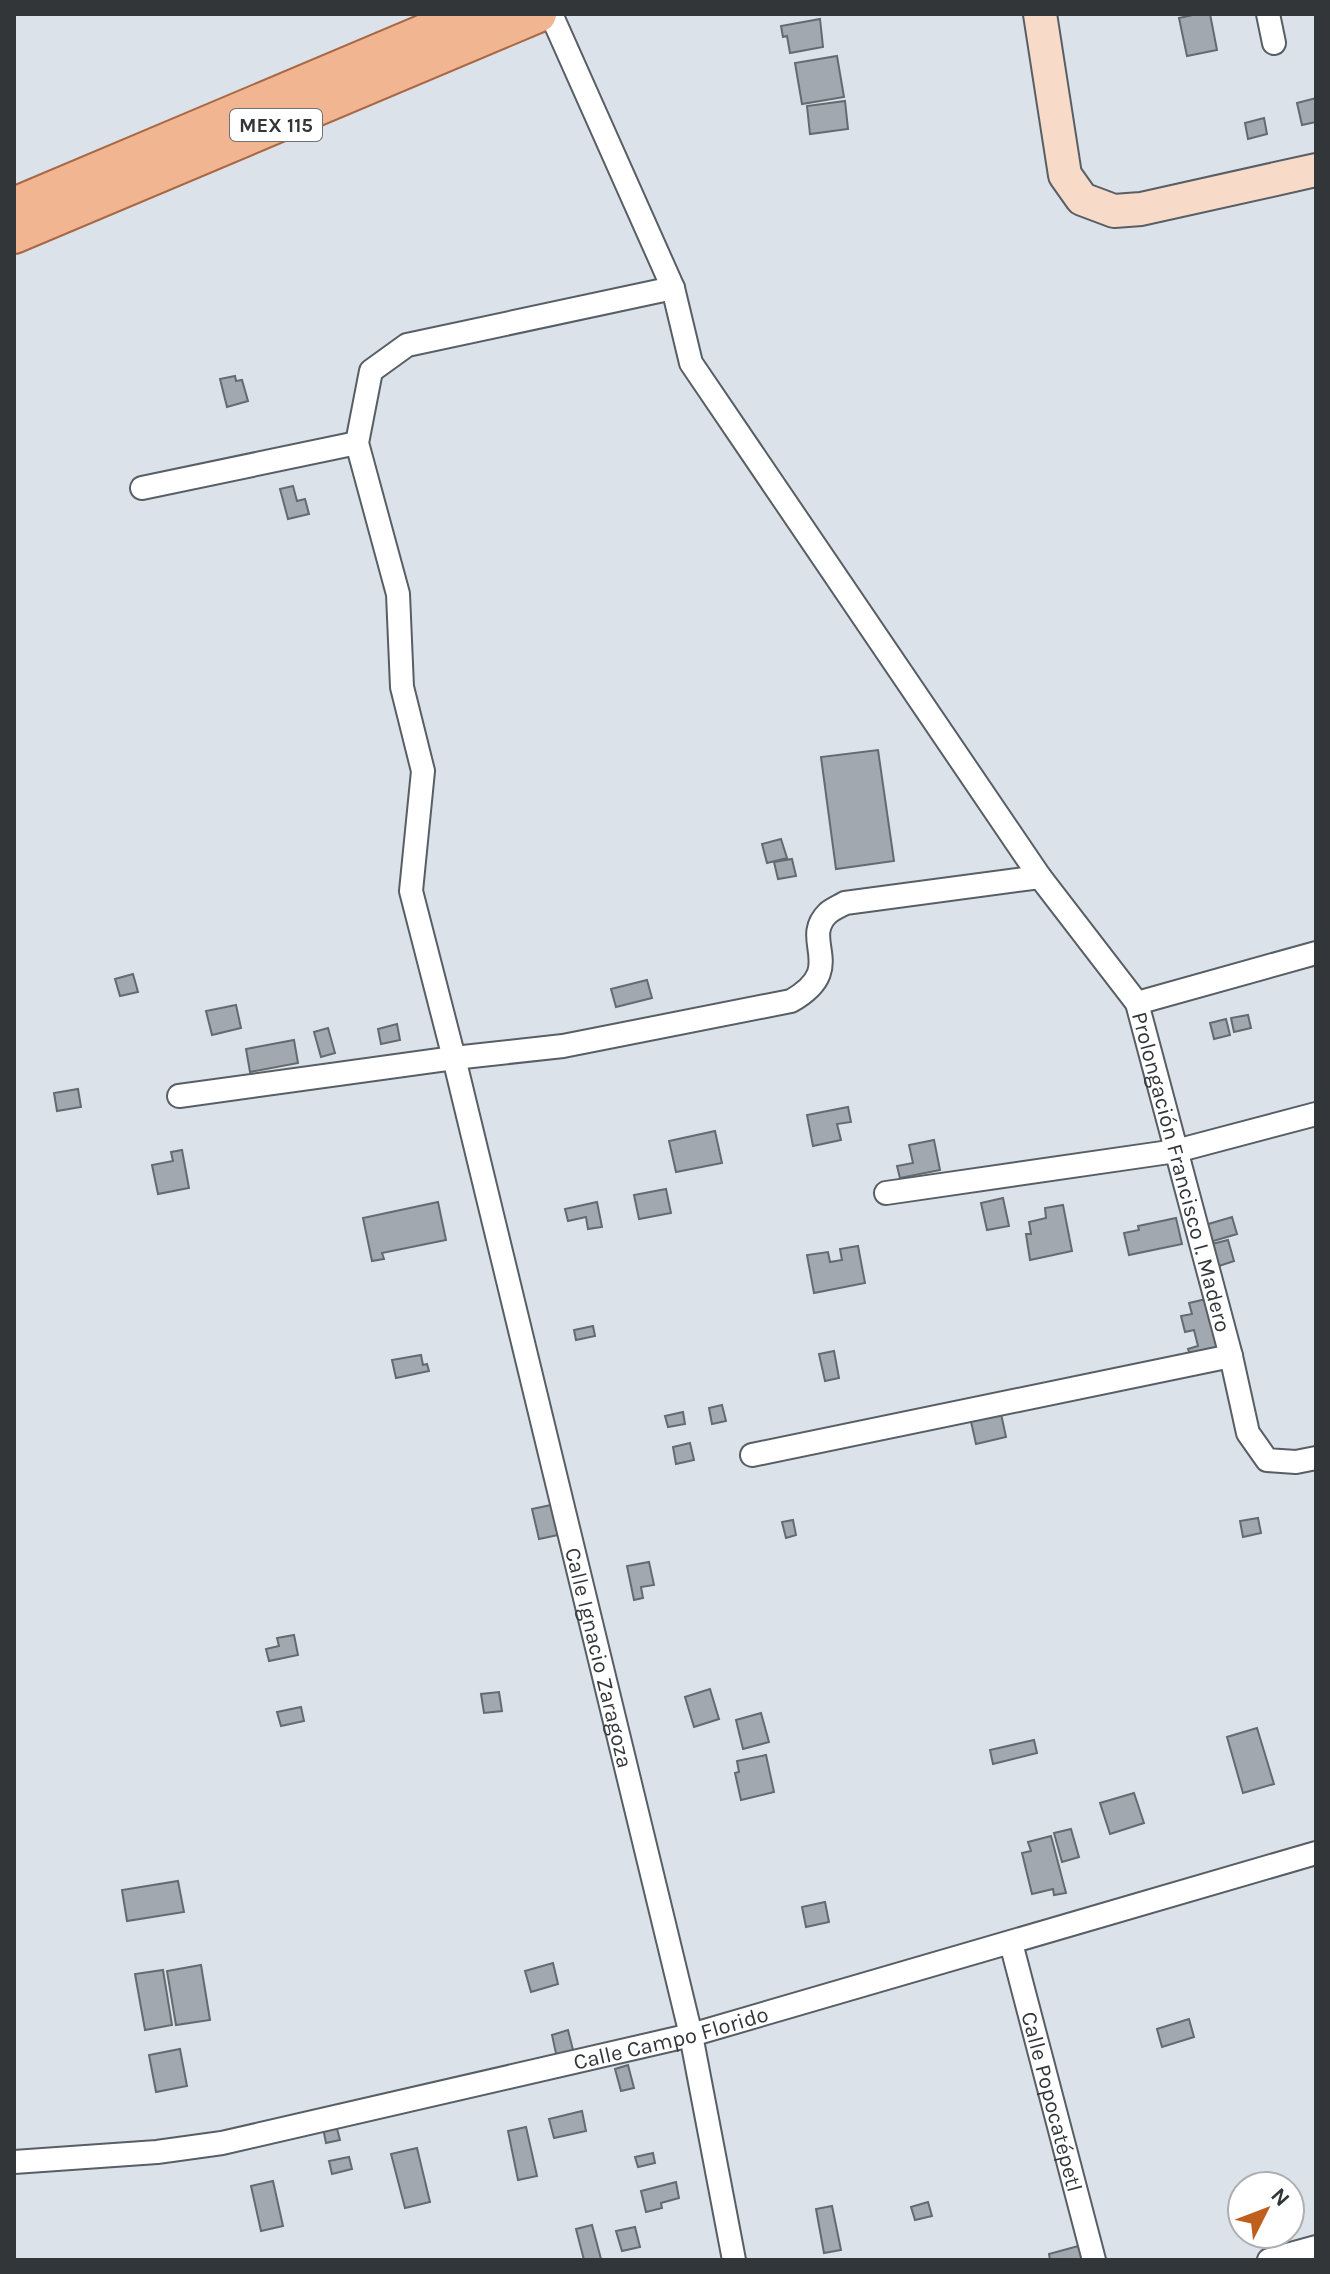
<svg xmlns="http://www.w3.org/2000/svg" width="1330" height="2274" viewBox="0 0 1330 2274" font-family="Karla,sans-serif">
<style>
.building{fill:#a2a8b0;stroke:#636a70;stroke-width:2}
.lines{fill:none;stroke-linecap:round;stroke-linejoin:round}
.street-casing{stroke:#575e64;stroke-width:26}
.secondary-casing{stroke:#575e64;stroke-width:36}
.primary-casing{stroke:#a96843;stroke-width:40}
.street{stroke:#fff;stroke-width:22}
.secondary{stroke:#f8dac8;stroke-width:32}
.primary{stroke:#f1b591;stroke-width:36}
.labels{text-anchor:middle;stroke-width:6;stroke-linejoin:round;paint-order:stroke}
.shield{fill:#fff;stroke:#707274;stroke-width:2}
.shield-label{font-size:20px;font-weight:bold;fill:#333639}
.street-label{font-size:22px;fill:#333639;stroke:#fff}
</style>
<rect width="100%" height="100%" fill="#dbe2ea"/>
<path class="building" d="M1197 14H1210L1217 50 1187 56 1179 18Z
M820 19 823 47 790 53 787 36 783 37 781 26Z
M837 56 844 97 802 104 795 63Z
M1316 98V122L1302 125 1297 103Z
M845 101 848 129 810 134 807 106Z
M1264 118 1267 134 1248 139 1245 123Z
M235 376 236 381 242 380 248 401 227 407 220 379Z
M293 486 297 501 305 499 309 514 288 519 280 489Z
M878 750 894 861 836 869 821 757Z
M781 839 787 858 767 863 762 844Z
M792 859 796 876 778 879 774 862Z
M133 974 138 992 120 996 115 979Z
M647 980 652 998 616 1007 611 989Z
M236 1005 241 1028 212 1035 206 1011Z
M1248 1015 1251 1028 1234 1032 1231 1018Z
M1226 1019 1230 1035 1214 1039 1210 1023Z
M397 1024 400 1040 381 1044 378 1029Z
M328 1028 335 1053 321 1057 314 1032Z
M294 1040 298 1063 250 1072 246 1049Z
M78 1089 81 1107 57 1111 54 1093Z
M848 1107 851 1122 837 1124 841 1140 813 1146 807 1115Z
M715 1131 722 1163 676 1172 669 1141Z
M934 1140 940 1170 900 1178 897 1166 913 1163 909 1145Z
M182 1150 189 1188 158 1194 152 1165 173 1161 171 1152Z
M666 1189 671 1213 639 1219 634 1195Z
M1003 1198 1009 1226 987 1230 981 1203Z
M438 1202 446 1240 382 1253 384 1259 372 1261 363 1218Z
M597 1202 602 1227 588 1229 586 1217 568 1221 565 1209Z
M1063 1205 1072 1251 1030 1260 1026 1234H1031L1029 1222 1046 1218 1045 1208Z
M1232 1217 1237 1234 1210 1242 1205 1225Z
M1176 1218 1182 1244 1129 1255 1124 1233 1139 1230 1138 1226Z
M1228 1240 1234 1261 1219 1266 1212 1244Z
M858 1246 865 1283 814 1293 807 1255 828 1252 830 1262 842 1260 840 1249Z
M1206 1299 1218 1347 1190 1354 1188 1349 1198 1346 1194 1330 1185 1332 1181 1316 1192 1314 1189 1303Z
M593 1326 595 1336 576 1340 574 1330Z
M834 1351 839 1378 825 1381 819 1354Z
M421 1355 423 1365 427 1364 429 1371 396 1378 392 1360Z
M722 1405 726 1421 712 1424 709 1408Z
M1000 1409 1006 1437 976 1444 970 1417Z
M683 1412 685 1424 668 1427 665 1416Z
M690 1443 694 1460 676 1464 673 1447Z
M551 1505 558 1535 539 1539 532 1509Z
M1258 1518 1261 1533 1243 1537 1240 1521Z
M793 1520 796 1535 786 1538 782 1522Z
M649 1562 654 1585 641 1587 643 1598 634 1600 627 1566Z
M294 1635 298 1655 269 1661 266 1649 279 1646 277 1638Z
M710 1689 719 1719 694 1727 685 1697Z
M499 1692 502 1711 484 1713 481 1694Z
M301 1707 304 1721 281 1726 277 1712Z
M761 1713 769 1742 743 1749 736 1720Z
M1257 1728 1274 1784 1243 1793 1227 1737Z
M1034 1740 1037 1753 993 1764 990 1750Z
M766 1755 774 1792 741 1800 735 1773 739 1772 737 1761Z
M1134 1793 1144 1823 1110 1834 1100 1803Z
M1071 1829 1079 1857 1062 1862 1054 1833Z
M1051 1836 1066 1893 1054 1895 1053 1889 1032 1894 1022 1853 1031 1851 1028 1842Z
M178 1881 184 1912 127 1921 122 1890Z
M825 1902 829 1922 806 1927 802 1907Z
M553 1963 558 1984 531 1992 525 1971Z
M201 1965 210 2020 176 2025 167 1971Z
M163 1970 172 2025 145 2030 135 1974Z
M1189 2019 1194 2037 1162 2047 1157 2029Z
M568 2030 574 2054 557 2058 552 2035Z
M180 2049 187 2086 156 2092 149 2055Z
M628 2065 634 2088 621 2091 615 2069Z
M582 2111 586 2131 554 2138 549 2119Z
M336 2125 340 2140 326 2143 323 2128Z
M526 2127 537 2176 518 2180 508 2131Z
M417 2148 430 2202 405 2208 391 2154Z
M653 2153 655 2163 638 2167 635 2157Z
M349 2157 352 2169 332 2174 329 2161Z
M273 2181 283 2226 261 2231 251 2186Z
M676 2182 679 2198 661 2203 662 2208 646 2212 641 2191Z
M928 2202 932 2216 915 2220 911 2207Z
M832 2206 841 2250 824 2253 816 2209Z
M592 2225 601 2259 584 2260 576 2229Z
M635 2227 640 2247 622 2251 616 2231Z
M1082 2245 1086 2260H1050L1049 2254Z"/>
<g class="lines">
<defs>
<g id="street">
<path id="s1" d="M551 14 673 288 691 363 1040 877 1137 1003 1231 1356 1248 1433 1267 1460 1296 1462 1316 1458"/>
<path d="M1268 14 1274 43"/>
<path id="s2" d="M673 288 407 345 371 371 357 443 398 594 402 687 423 771 411 891 454 1058 691 2035 734 2260"/>
<path d="M142 488 357 443"/>
<path d="M1137 1003 1316 953"/>
<path d="M179 1096 454 1058 563 1046 791 1001C849 968 799 941 828 913 833 909 840 906 845 903L1040 877"/>
<path d="M886 1193 1176 1151 1316 1114"/>
<path d="M752 1455 1231 1356"/>
<path id="s3" d="M1011 1943 1094 2260"/>
<path id="s4" d="M14 2162 157 2152 222 2143 691 2035 1316 1853"/>
<path d="M1269 2260 1316 2247"/>
</g>
<path id="secondary" d="M1040 14 1065 175 1082 199 1114 211 1141 209 1316 170"/>
<path id="primary" d="M14 206 469 14
M14 235 538 14"/>
</defs>
<use href="#street" class="street-casing"/>
<use href="#secondary" class="secondary-casing"/>
<use href="#primary" class="primary-casing"/>
<use href="#street" class="street"/>
<use href="#secondary" class="secondary"/>
<use href="#primary" class="primary"/>
</g>
<g class="labels">
<rect class="shield" x="230" y="109" width="92" height="32" rx="6"/>
<g class="shield-label">
<text x="276" y="132">MEX 115</text>
</g>
<g class="street-label">
<text dy="8" stroke="none"><textPath href="#s1" startOffset="1332">Prolongación Francisco I. Madero</textPath></text>
<text dy="8" stroke="none"><textPath href="#s2" startOffset="1636">Calle Ignacio Zaragoza</textPath></text>
<text dy="8" stroke="none"><textPath href="#s4" startOffset="670">Calle Campo Florido</textPath></text>
<text dy="8" stroke="none"><textPath href="#s3" startOffset="164">Calle Popocatépetl</textPath></text>
</g>
</g>
<rect width="1330" height="2274" fill="none" stroke="#333639" stroke-width="32"/>
<g transform="translate(1266 2210) rotate(48)"><circle r="38" fill="#ffffff" stroke="#adafb0" stroke-width="2"/>
<path d="M0-6L14 30L0 20L-14 30Z" fill="#bf5f1e"/>
<text y="-12" font-size="22" font-weight="bold" text-anchor="middle" fill="#333639">N</text>
</g>
</svg>
